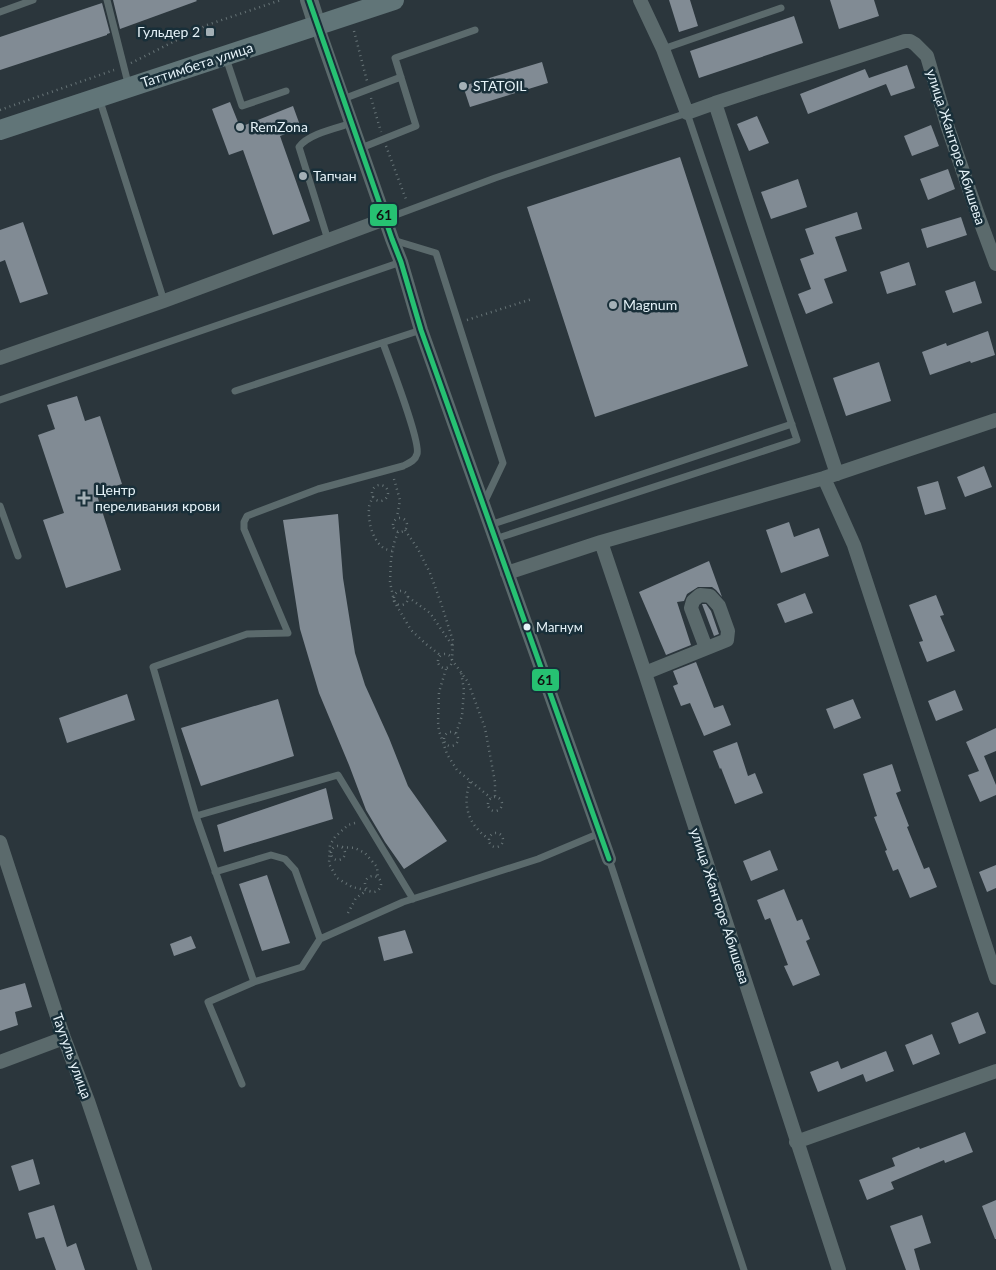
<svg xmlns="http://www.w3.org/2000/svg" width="996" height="1270" viewBox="0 0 996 1270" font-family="Lato,sans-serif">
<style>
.building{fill:#818b94}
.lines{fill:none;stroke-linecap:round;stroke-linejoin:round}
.path{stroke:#677477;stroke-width:2.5;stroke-dasharray:1 4;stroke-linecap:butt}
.service{stroke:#5b6a6c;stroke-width:7}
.minor{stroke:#5b6a6c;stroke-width:14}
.tertiary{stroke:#5b6a6c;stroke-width:18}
.secondary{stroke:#617578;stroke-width:20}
.bus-1-casing{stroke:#192f39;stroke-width:9}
.bus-1{stroke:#26c172;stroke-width:5}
.poi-dot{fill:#a4b0b6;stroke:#192f39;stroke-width:2}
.bus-dot{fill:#e5f2f8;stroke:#192f39;stroke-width:2}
.labels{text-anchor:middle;stroke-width:5;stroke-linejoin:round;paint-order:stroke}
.bus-label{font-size:13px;fill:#e5f2f8;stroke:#192f39;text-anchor:start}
.poi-label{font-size:14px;fill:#e5f2f8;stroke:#192f39;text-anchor:start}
.street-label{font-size:14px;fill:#e5f2f8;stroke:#192f39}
.line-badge{stroke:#192f39;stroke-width:2}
.pale-badge-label{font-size:14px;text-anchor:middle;font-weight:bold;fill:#111}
</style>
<rect width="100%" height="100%" fill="#2b363c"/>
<path class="building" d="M113 0H196L197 1 120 29Z
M669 0H690L698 26 679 32Z
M830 0H874L879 16 839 29Z
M102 3 110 33 107 34V35L0 70V37Z
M794 16 803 43 699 78 690 51Z
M542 62 548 83 470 107 463 86Z
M907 65 915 88 891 96 886 84 808 114 800 94 865 69 869 78Z
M230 102 240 127 293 106 301 128 280 136 310 221 273 235 243 150 229 155 212 109Z
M757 116 769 143 749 151 737 124Z
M931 125 939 146 912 156 904 136Z
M680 157 748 366 595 417 527 207Z
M948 169 955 189 928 200 920 179Z
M798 179 807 207 771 219 761 192Z
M857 212 862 229 835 237 847 271 824 279 833 303 806 314 798 294 811 289 800 259 814 254 805 229Z
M961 217 967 235 927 248 921 229Z
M23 222 48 294 20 303 5 260 0 262V230Z
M909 262 916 285 887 294 880 272Z
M975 281 982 303 953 313 945 291Z
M988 331 995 355 971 363 970 361 930 375 922 352 946 343 947 346Z
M879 362 891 401 846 416 833 378Z
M77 396 85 421 100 416 122 484 96 492 121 570 66 588 43 520 64 513 38 435 55 429 47 405Z
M984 466 992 487 965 497 957 477Z
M938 481 946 509 925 515 917 487Z
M338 514 343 578 355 653 365 685 389 738 408 786 447 841 404 869 385 842 366 810 349 765 319 693 300 629 283 520Z
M789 522 794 537 819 528 829 556 781 573 766 530Z
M709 561 722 597 716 590 712 587H698L687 594 684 601 677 602 691 645 666 655 639 592Z
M805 593 813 613 785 623 777 604Z
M936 595 944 615 940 616 955 651 927 662 919 642 923 641 909 605Z
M702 604H706L711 611 719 634 714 636Z
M696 662 714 708 723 705 731 725 704 736 690 703 681 706 673 686 678 684 673 671Z
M955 690 963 710 936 721 928 701Z
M127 694 135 720 67 743 59 718Z
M278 699 294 756 201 786 181 728Z
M853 699 861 718 834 729 826 709Z
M996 728V751L984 756 996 785V795L980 802 968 775 979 771 966 742Z
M737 742 748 776 755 773 763 793 735 804 721 768 720 769 713 751Z
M892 764 901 791 896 793 909 826 907 827 924 869 929 867 937 887 910 898 898 869 893 871 885 851 887 850 874 817 877 816 863 774Z
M326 788 333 819 224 852 217 825Z
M770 850 778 870 751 881 743 861Z
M996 865V888L987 892 979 872Z
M267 875 290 943 262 951 239 884Z
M784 889 797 921 802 919 810 939 806 941 820 975 793 986 784 966 788 965 770 918 765 920 757 900Z
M405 930 413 953 384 961 378 937Z
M191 936 196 948 174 956 170 944Z
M25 983 32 1007 15 1012 18 1025 0 1031V990Z
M978 1012 986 1033 959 1044 951 1023Z
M932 1034 940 1054 913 1065 905 1045Z
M886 1051 894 1071 866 1082 863 1074 818 1092 810 1072 838 1061 841 1069Z
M965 1132 973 1152 945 1163 944 1160 891 1182 894 1189 867 1200 859 1180 895 1166 892 1158 919 1147 920 1149Z
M33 1159 40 1184 19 1191 11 1166Z
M996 1200V1239H995L982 1206Z
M54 1205 67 1247 76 1243 85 1270H56L44 1237 36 1239 28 1213Z
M922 1215 931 1243 914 1249 920 1270H906L890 1226Z"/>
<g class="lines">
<path class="path" d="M354 31 367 81
M131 63 207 25 281 0
M371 98 381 132
M0 110 114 70
M386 146 407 202
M467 320 532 299
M394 479 400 500 397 517
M372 493a8 8 0 1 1 16 0a8 8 0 1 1-16 0Z
M373 496C372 500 369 504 369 508 368 521 372 541 385 549 385 549 392 551 392 551
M393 525a7 7 0 1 1 14 0a7 7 0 1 1-14 0Z
M405 530 418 549 430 573 441 603 453 641 452 660 468 682 485 728 495 782V797
M398 532 394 543 391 559 390 582 394 601 411 630 426 644 440 655
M394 598a7 7 0 1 1 14 0a7 7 0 1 1-14 0Z
M408 597 430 613 452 645
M438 661a7 7 0 1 1 14 0a7 7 0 1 1-14 0Z
M446 669 439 692 438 722 439 731 447 754 457 770 491 798
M444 739a7 7 0 1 1 14 0a7 7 0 1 1-14 0Z
M456 733 462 716 464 690 461 672
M470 782C462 805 468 825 489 839
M488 804a7 7 0 1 1 14 0a7 7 0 1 1-14 0Z
M355 823 348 825 335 837 330 845 329 864 337 878 352 887 370 891
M489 840a7 7 0 1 1 14 0a7 7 0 1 1-14 0Z
M331 853a7 7 0 1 1 14 0a7 7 0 1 1-14 0Z
M342 847 355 848 365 853 377 867 378 879
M365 884a8 8 0 1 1 16 0a8 8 0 1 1-16 0Z
M348 913 356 898 366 891"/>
<path class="service" d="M107 0 129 87
M0 12 33 0
M663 49 781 8
M226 58 242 106 286 91
M99 98 164 301
M343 99 401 77
M361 148 416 126 395 58 475 30
M385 219 495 178 687 113 797 440 495 539
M328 240 299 147C308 134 337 128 352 123
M393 240 436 253 503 463 484 503
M235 391 421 330
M0 400 401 262
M0 506 18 556
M490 525 792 424
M196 816 338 775 413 899
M609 859 744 1270
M215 872 271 855 285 859 295 870 320 939
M254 982 196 816 153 667 247 634 288 633 244 529V522L247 516 318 489 403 466C409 463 415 461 417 454 421 442 389 360 383 343
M242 1084 208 1002 254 982 302 967 320 939 403 902 538 859 600 833"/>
<path class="minor" d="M640 0 663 49 687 113 715 103
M317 25 392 239 401 262 421 330 609 859
M0 358 164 301 385 219
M837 474 753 220 715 103 905 41H910L915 44 927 56 948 128 979 218 996 264
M824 478 854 545 996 978
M601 542 645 673 839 1270
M507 573 601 542 824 478 996 420
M645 673 727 640 728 631 719 606 710 596 700 595 693 601 691 608 706 648
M0 842 64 1038 88 1101 145 1270
M0 1062 64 1038
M796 1142 996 1071"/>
<path class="tertiary" d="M309 0 317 25"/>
<path class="secondary" d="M0 130 394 0"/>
<defs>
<path id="bus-1" d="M309 0 392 239 401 262 421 330 609 859"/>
</defs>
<use href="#bus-1" class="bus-1-casing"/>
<use href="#bus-1" class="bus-1"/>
</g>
<g class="poi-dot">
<rect x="205" y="27" width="10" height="10" rx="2.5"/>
<circle cx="463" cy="86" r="5"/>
<circle cx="240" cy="127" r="5"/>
<circle cx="303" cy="176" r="5"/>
<circle cx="613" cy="305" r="5"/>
<path d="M81.5 490.5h5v5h5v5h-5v5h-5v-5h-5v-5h5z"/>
</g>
<circle class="bus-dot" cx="527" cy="627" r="4.5"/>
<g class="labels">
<g class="bus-label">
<text x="536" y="632">Магнум</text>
</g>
<g class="poi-label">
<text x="200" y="37" text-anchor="end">Гульдер 2</text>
<text x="473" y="91">STATOIL</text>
<text x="250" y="132">RemZona</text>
<text x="313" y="181">Тапчан</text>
<text x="623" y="310">Magnum</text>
<text x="95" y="495">Центр<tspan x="95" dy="16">переливания крови</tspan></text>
</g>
<g class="street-label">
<text transform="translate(197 65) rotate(-18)" y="5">Таттимбета улица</text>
<text transform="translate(956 147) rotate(72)" y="5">улица Жанторе Абишева</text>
<text transform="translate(720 906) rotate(72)" y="5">улица Жанторе Абишева</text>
<text transform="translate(72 1056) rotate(70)" y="5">Таугуль улица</text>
</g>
</g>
<g class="line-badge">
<rect x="369" y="203" width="29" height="24" rx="5" fill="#26c172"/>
<rect x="531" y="668" width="29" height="24" rx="5" fill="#26c172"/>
</g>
<g class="pale-badge-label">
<text x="384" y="220">61</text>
<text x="545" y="685">61</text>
</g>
</svg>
